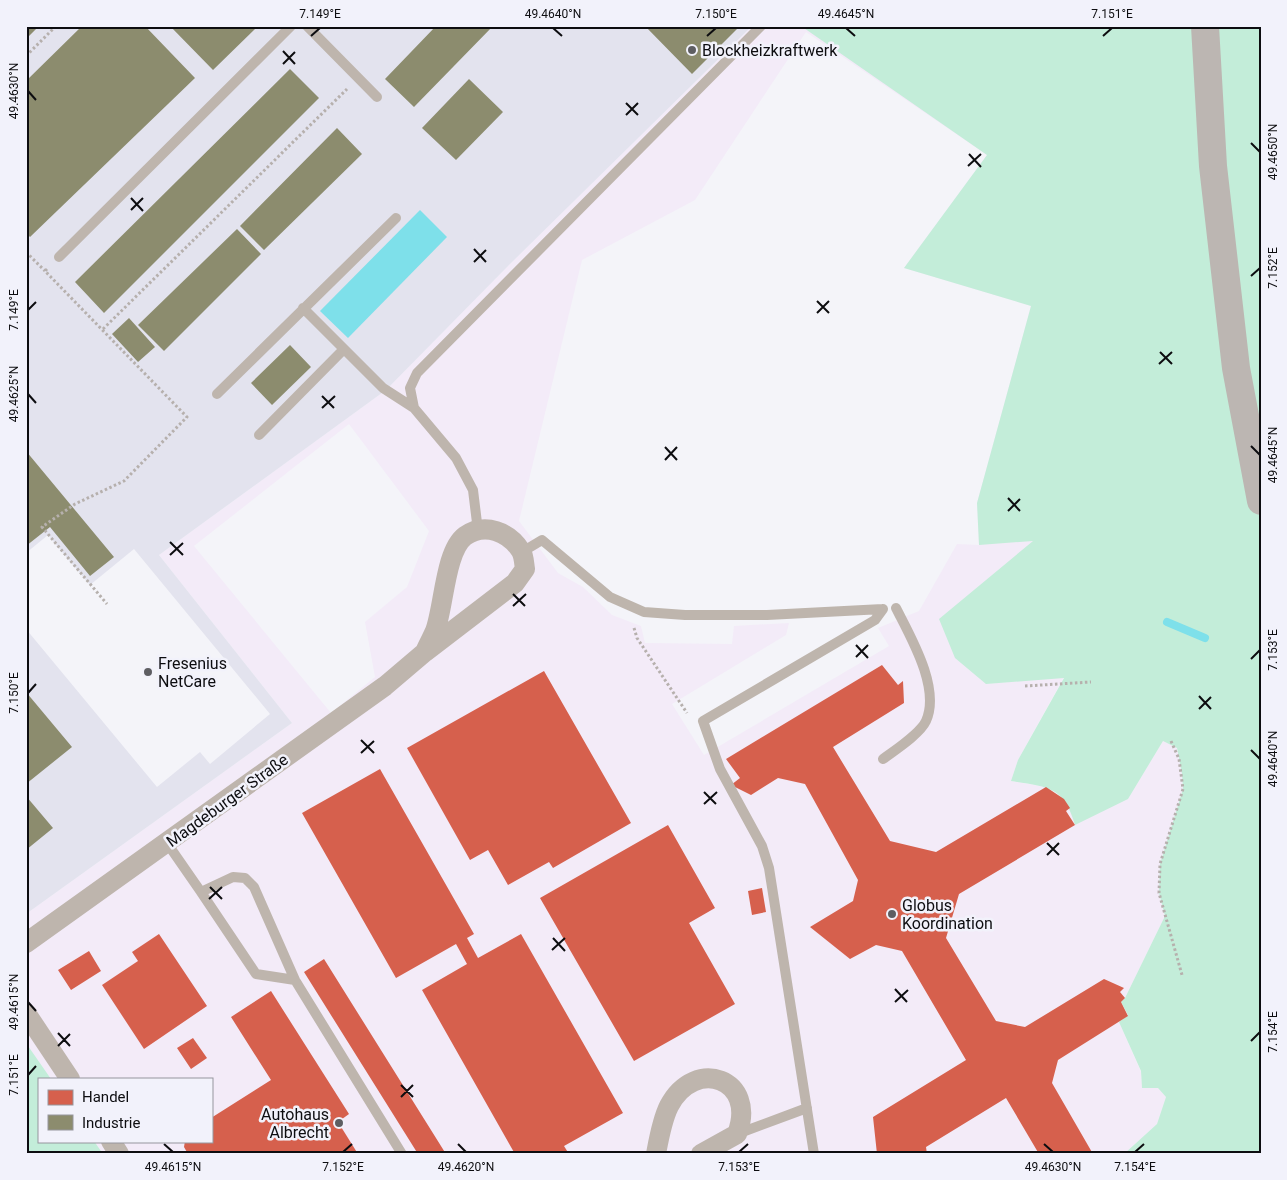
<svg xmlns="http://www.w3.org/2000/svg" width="1287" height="1180" viewBox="0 0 1287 1180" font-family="Roboto,sans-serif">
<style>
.commercial{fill:#f3ebf8;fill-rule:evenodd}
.built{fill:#e3e3ee}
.green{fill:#c3edd9}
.water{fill:#7ee0ea}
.shops{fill:#d6604d}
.industry{fill:#8c8c6e}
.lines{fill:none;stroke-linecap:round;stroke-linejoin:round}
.stream{stroke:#7ee0ea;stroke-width:8}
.path{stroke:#b6b0ad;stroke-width:3;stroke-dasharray:2.5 2.5;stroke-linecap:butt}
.service{stroke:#beb5ad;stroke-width:10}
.minor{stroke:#beb5ad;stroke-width:20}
.trunk{stroke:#bcb6b2;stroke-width:28}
.ticks{fill:none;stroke:#0d0d10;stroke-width:2}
.poi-dot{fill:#5e5e62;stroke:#f2f2fb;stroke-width:2}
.labels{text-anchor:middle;stroke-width:5;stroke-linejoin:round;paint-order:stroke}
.poi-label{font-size:16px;fill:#0d0d10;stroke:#f2f2fb;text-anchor:start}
.street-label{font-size:16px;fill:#0d0d10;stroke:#f2f2fb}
.neatline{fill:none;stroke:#0d0d10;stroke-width:2}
.ticks-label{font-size:12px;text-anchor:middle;fill:#0d0d10}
</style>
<rect width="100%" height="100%" fill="#f4f4f9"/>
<path class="commercial" d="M752 26H1130L1141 237 986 684 1064 677 1018 760 1011 781 1046 787 1064 799 1070 808 1128 799 1163 741 1177 748 1182 774 1183 789 1160 864 1159 893 1165 916 1125 998 1121 1002 1128 1016 1119 1022 1141 1072 1142 1088H1158L1166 1097 1157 1124 1124 1154H103L94 1141H211V1079H51L26 1043V914L292 723 159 555 386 390 509 265ZM806 32 987 155 904 268 1031 306 977 503 979 545 957 544 919 611 878 628 889 646 704 755 672 704 786 635 789 623 734 626 732 644 645 643 641 626 612 615 583 587 558 573 519 521 582 260 695 200ZM349 424 429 531 407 587 365 622 375 677 331 713 194 546Z"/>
<path class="built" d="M26 26H752L509 265 386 390 159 555 292 723 26 914V629L157 787 200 752 210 764 270 714 134 549 90 585 48 535 26 553Z"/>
<path class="green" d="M801 26H1261V1154H1124L1157 1124 1166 1097 1158 1088H1142L1141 1071 1119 1022 1128 1015 1121 1002 1125 998 1165 916 1159 893 1160 864 1183 789 1182 774 1177 748 1163 741 1128 799 1075 825C1064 786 1047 787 1011 781L1018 760 1064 678 986 684 955 658 939 619 1033 541 979 545 977 503 1031 306 904 268 987 155Z
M26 1043 51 1079H39V1141H94L103 1154H26Z"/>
<path class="water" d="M420 210 447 237 348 338 320 311Z"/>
<path class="shops" d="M882 665 898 685 903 681 904 703 833 747 890 841 936 852 1046 787 1064 799 1070 808 1066 811 1075 825 959 894 946 938 996 1021 1025 1027 1104 979 1124 988 1120 992 1125 998 1121 1002 1128 1016 1058 1060 1052 1083 1093 1154H1039L1006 1098 926 1147 927 1154H877L873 1117 966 1060 902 951 876 945 850 959 810 927 853 901 858 880 805 784 778 778 751 795 731 785 740 778 726 759Z
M544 671 631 823 553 868 549 862 508 885 488 850 470 860 407 748Z
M380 769 474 934 467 938 478 958 521 934 623 1113 564 1146 569 1154H515L422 990 467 964 456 944 396 978 302 813Z
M668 825 715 908 689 923 735 1004 634 1061 540 898Z
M762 888 766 912 752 915 748 891Z
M159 934 207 1006 144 1049 102 985 138 961 132 952Z
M89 951 101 971 71 990 58 970Z
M324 959 446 1154H418L304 972Z
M271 991 349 1114 338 1122 358 1154H188L184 1147 185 1141H211V1118L271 1080 231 1017Z
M193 1038 207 1058 191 1069 177 1048Z"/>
<path class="industry" d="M26 26H39L26 39Z
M82 26H145L195 78 30 237 26 233V81Z
M170 26H252L255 29 213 70Z
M436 26H493L414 107 385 79Z
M645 26H740L692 74Z
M290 69 319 98 104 313 75 282Z
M469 79 503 112 456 160 422 128Z
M337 128 362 154 264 250 240 226Z
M237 229 261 254 164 351 138 325Z
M129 318 155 347 138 362 112 334Z
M290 345 311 367 272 405 251 383Z
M26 451 114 557 90 576 50 527 26 546Z
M26 692 72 747 26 784Z
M26 796 53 828 26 850Z"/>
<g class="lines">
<path class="stream" d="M1167 622 1205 638"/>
<path class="path" d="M26 56 56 26
M26 252 45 271
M47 269 45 271 187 417 124 481 75 504 42 527 107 604
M103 329 347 89
M634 628 637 638 687 713
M1025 686 1091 682
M1171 741 1179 759 1183 789 1160 864 1159 893 1182 975"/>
<path class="service" d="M307 26 377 97
M59 257 291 26
M303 308 383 388 414 408
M217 394 396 218
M259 435 344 349
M478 531 473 490 456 458 414 408 410 388 417 373 761 26
M522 552 542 540 610 597 644 612 685 615H767L883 609
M883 759C895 750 920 734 926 721 941 688 910 636 896 608
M167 843 201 892 233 877 245 878 254 887 295 980 402 1154
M201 892 256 974 295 980
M737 1134 807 1108
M814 1154 769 868 762 846 720 769 703 721 875 620 883 609"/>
<path class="minor" d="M26 943 385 686 425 652 515 583 525 569C524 563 524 556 521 551 509 532 485 522 465 536 445 551 444 607 435 631 432 638 428 645 425 652
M26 1013 70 1079
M111 1141 119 1154
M656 1154C659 1138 662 1120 669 1106 695 1056 758 1079 737 1134L701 1154"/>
<path class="trunk" d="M1205 26 1213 166 1236 368 1261 501"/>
</g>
<path class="ticks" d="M553 28 562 36M846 28 855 36M311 36 320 28M707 36 716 28M1103 36 1112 28M283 51 295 64M283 64 295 52M28 91 36 100M626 103 638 115M626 115 638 103M1251 143 1260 152M969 154 981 167M968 166 981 154M131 198 143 211M131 210 143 198M474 249 486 262M474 262 486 250M1251 276 1260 268M817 301 829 313M28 310 36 302M817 313 829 301M1160 352 1172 364M1159 364 1172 352M28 394 36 403M322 396 334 408M322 408 335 396M1251 446 1260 455M665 447 677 460M665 460 677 447M1008 498 1020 511M1008 511 1020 499M170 542 183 555M170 555 183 543M513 594 525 606M513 606 526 594M856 645 868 658M856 657 868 645M1251 659 1260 650M28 693 36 684M1199 696 1211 709M1199 709 1211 697M361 740 374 753M1251 750 1260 759M361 753 374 741M704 792 716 804M704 804 717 792M1047 843 1059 855M1047 855 1059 843M210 887 222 899M209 899 222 887M553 938 565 951M552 950 565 938M895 989 907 1002M28 1002 36 1011M895 1002 908 990M58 1033 70 1046M1251 1041 1260 1032M58 1046 70 1034M28 1075 36 1066M401 1085 413 1097M401 1097 413 1085M164 1144 173 1152M458 1144 466 1152M1044 1144 1053 1152M343 1152 352 1144M739 1152 748 1144M1135 1152 1144 1144"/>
<g class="poi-dot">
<circle cx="692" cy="50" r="5"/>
<circle cx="148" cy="672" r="5"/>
<circle cx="892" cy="914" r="5"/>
<circle cx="339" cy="1123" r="5"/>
</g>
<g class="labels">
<g class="poi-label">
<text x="702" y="56">Blockheizkraftwerk</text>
<text x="158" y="669">Fresenius<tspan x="158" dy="18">NetCare</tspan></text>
<text x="902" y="911">Globus<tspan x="902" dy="18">Koordination</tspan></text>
<text x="329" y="1120" text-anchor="end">Autohaus<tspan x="329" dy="18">Albrecht</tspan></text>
</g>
<g class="street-label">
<text transform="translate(227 800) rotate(-36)" y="6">Magdeburger Straße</text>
</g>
</g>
<rect width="1287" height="1180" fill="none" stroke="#f2f2fb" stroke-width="55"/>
<rect x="38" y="1078" width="175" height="65" fill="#f2f2fb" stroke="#96969d"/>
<rect x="48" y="1090" width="25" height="15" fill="#d6604d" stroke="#96969d"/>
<text x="82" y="1102" font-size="15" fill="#0d0d10">Handel</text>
<rect x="48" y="1115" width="25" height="15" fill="#8c8c6e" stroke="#96969d"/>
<text x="82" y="1128" font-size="15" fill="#0d0d10">Industrie</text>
<rect x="28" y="28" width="1232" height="1124" class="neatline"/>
<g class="ticks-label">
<text x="320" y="18">7.149°E</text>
<text x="553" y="18">49.4640°N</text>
<text x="716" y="18">7.150°E</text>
<text x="846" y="18">49.4645°N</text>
<text x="1112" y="18">7.151°E</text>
<text transform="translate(14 91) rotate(-90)" y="4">49.4630°N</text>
<text transform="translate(1273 152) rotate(-90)" y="4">49.4650°N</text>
<text transform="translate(1273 268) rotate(-90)" y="4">7.152°E</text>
<text transform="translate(14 310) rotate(-90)" y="4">7.149°E</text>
<text transform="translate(14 394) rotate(-90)" y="4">49.4625°N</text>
<text transform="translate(1273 455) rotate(-90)" y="4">49.4645°N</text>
<text transform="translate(1273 650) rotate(-90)" y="4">7.153°E</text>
<text transform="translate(14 693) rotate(-90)" y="4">7.150°E</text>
<text transform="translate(1273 759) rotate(-90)" y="4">49.4640°N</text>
<text transform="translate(14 1002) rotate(-90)" y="4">49.4615°N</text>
<text transform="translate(1273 1032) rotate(-90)" y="4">7.154°E</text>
<text transform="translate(14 1075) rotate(-90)" y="4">7.151°E</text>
<text x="173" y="1171">49.4615°N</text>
<text x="343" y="1171">7.152°E</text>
<text x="466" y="1171">49.4620°N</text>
<text x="739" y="1171">7.153°E</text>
<text x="1053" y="1171">49.4630°N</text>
<text x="1135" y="1171">7.154°E</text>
</g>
</svg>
